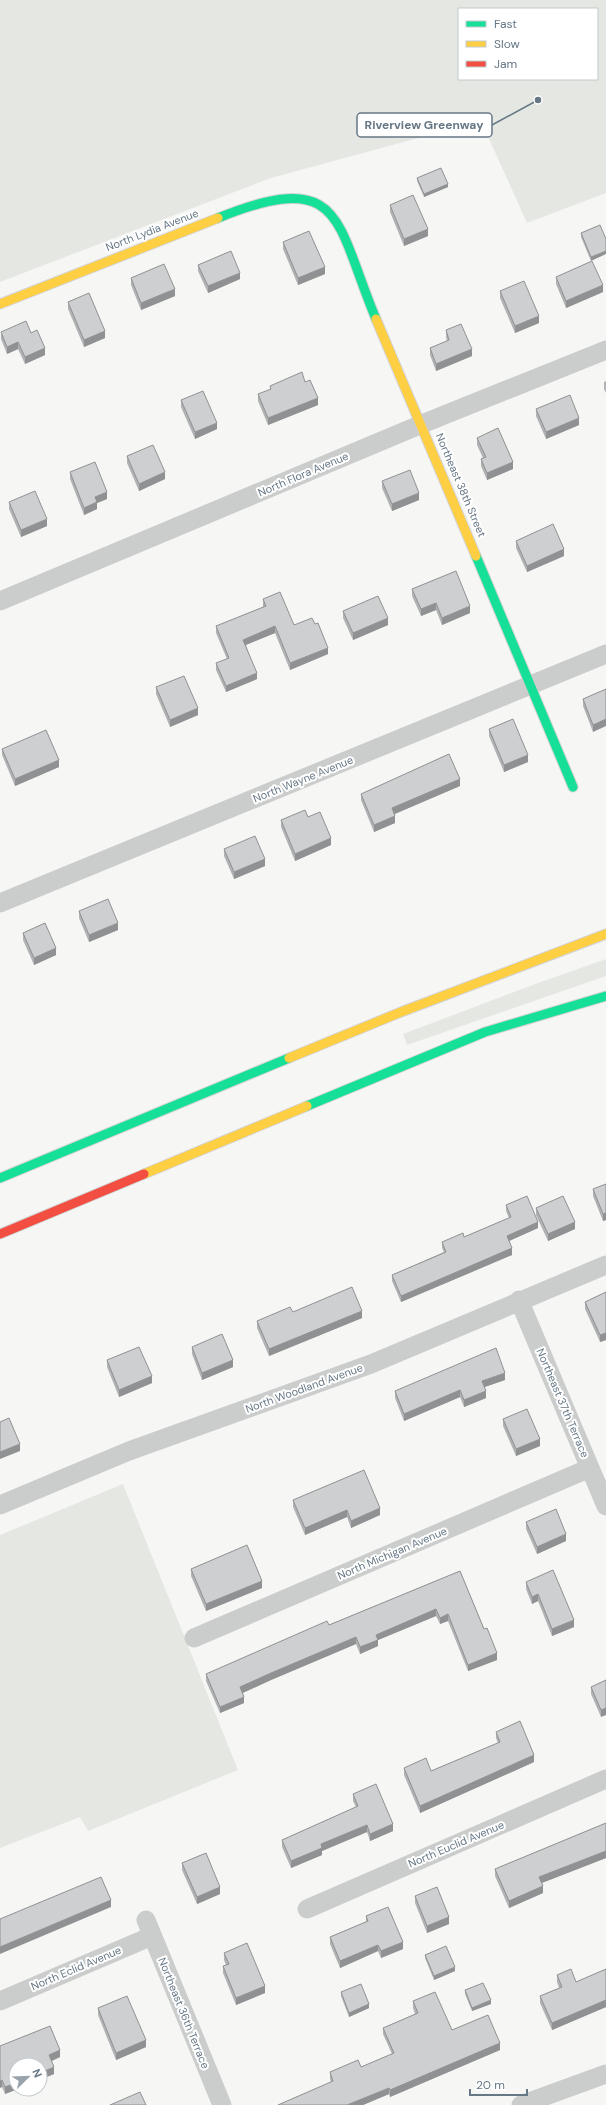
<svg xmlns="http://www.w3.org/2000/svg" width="606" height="2105" viewBox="0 0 606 2105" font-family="'DM Sans',sans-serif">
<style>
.green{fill:#e5e8e2;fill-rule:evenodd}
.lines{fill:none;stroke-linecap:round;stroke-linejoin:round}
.fast-casing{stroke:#d2d3d4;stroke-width:11}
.slow-casing{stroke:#d2d3d4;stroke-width:11}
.jam-casing{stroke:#d2d3d4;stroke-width:11}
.street{stroke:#cbcccc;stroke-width:19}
.fast{stroke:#16e098;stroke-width:9}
.slow{stroke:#ffcf43;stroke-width:9}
.jam{stroke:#f24e42;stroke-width:9}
.wall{fill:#b0b2b3}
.shaded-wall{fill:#909192}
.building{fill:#cdcfd0;stroke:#909192}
.labels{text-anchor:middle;stroke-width:4;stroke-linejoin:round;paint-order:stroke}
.street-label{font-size:11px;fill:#667785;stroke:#fff}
.leader{fill:none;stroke:#667785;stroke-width:1.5}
.callout-dot{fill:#667785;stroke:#fff;stroke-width:1.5}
.callout{fill:#fff;stroke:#667785;stroke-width:1.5}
.callout-label{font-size:12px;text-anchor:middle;font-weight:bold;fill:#667785}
</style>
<rect width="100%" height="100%" fill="#f6f6f5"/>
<path class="green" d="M0 0H606V193L527 223 481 121 271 178 0 282ZM459 9H597V79H459Z
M606 959V976L407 1045 403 1034 538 983Z
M123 1484 238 1770 88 1831 80 1817 0 1848V1535Z"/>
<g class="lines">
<defs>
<path id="fast" d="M218 218C344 167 335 221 376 319
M476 556 573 787
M307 1106 485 1032 606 996
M0 1178 289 1058"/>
<path id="slow" d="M0 304 218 218
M376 319 476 556
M289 1058 401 1012 606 934
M144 1174 307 1106"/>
<path id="jam" d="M0 1234 144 1174"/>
</defs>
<use href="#fast" class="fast-casing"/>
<use href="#slow" class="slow-casing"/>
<use href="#jam" class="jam-casing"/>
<path class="street" d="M0 601 422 424 606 350
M0 903 606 654
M519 1300 606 1506
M0 1505 129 1451 371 1364 606 1265
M194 1638 590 1468
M307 1909 606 1779
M146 1920 222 2105
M0 2001 152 1936
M521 2105 606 2074"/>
<use href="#fast" class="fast"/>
<use href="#slow" class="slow"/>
<use href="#jam" class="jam"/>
</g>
<path class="wall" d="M417 178 448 187 424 197 417 181Z
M390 205 428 236 404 246 390 212Z
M600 225 591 261 581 237V233Z
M283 242 325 274 298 285 283 249Z
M198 265 240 279 208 293 198 271Z
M556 277 603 292 566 308 556 284Z
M131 278 175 296 141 310 131 285Z
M500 291 539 323 515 333 500 298Z
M68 302 105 338 84 347 68 309Z
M446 330 472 356 436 371 430 355V348L447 341 446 337Z
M1 332 31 333 45 355 25 364 18 349 7 354 1 339Z
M606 381V393L604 389V382Z
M305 382 318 405 268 425 258 401V394L270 390V386Z
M181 400 217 429 195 439 181 407Z
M536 409 579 425 546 439 536 416Z
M477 438 513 469 487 480 481 466V459L483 458 477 445Z
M127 456 165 479 139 491 127 463Z
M70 472 107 499 97 503V509L84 515 70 479Z
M382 481 419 500 392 511 382 488Z
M9 502 47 526 21 537 9 509Z
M516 541 564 556 527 572 516 548Z
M412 589 470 613 442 625 436 610 421 616 412 596Z
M263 599 328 654 290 670 275 633 246 645 257 679 226 692 216 670V663L227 659 216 633V626L263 607Z
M343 611 388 625 353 640 343 618Z
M156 687 198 715 170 727 156 694Z
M606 689 593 732 583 706V699Z
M489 729 528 762 504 772 489 736Z
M2 749 59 767 15 786 2 755Z
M460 786 395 814V823L374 832 361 800V794Z
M308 817 331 845 295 861 281 827V820Z
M224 849 265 866 234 879 224 856Z
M79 911 118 930 89 942 79 918Z
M23 933 56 955 34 965 23 940Z
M606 1184V1220L603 1221 593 1196V1189Z
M506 1205 538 1228 509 1241 512 1255 401 1302 392 1281V1275L444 1252 442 1248V1242L464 1237 509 1218 506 1211Z
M536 1208 575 1229 548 1241 536 1215Z
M606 1292V1340L600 1342 585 1309V1302Z
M293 1312 362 1318 269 1356 257 1328V1321Z
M192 1347 233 1367 202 1380 192 1354Z
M107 1360 152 1383 119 1397 107 1367Z
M505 1380 484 1387 486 1398 464 1407 460 1397 404 1421 395 1398V1391Z
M503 1419 540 1446 516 1456 503 1426Z
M293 1500 380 1515 351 1528 347 1517 305 1535 293 1507Z
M526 1522 566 1541 537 1554 526 1529Z
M191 1569 262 1588 206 1611 191 1576Z
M460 1571 497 1660 468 1671 448 1621 440 1624 436 1616 378 1640V1646L360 1654 356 1644 271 1680 243 1693 244 1703 220 1713 206 1681V1674L329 1625Z
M526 1582 574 1627 552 1636 538 1601 532 1604 526 1589Z
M606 1680 601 1717 591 1694V1687Z
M496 1732 534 1762 420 1813 404 1775V1768L431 1771 498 1743 496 1738Z
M353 1794 393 1831 370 1841 367 1832 322 1851V1855L291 1868 282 1847V1840L356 1807 353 1801Z
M606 1823V1858L542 1883 543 1893 509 1908 495 1876V1869Z
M182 1863 220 1894 197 1904 182 1870Z
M415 1896 449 1924 427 1933 415 1903Z
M366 1916 403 1949 381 1958 378 1951 340 1968 330 1944V1937L366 1922Z
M224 1953 265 1993 236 2005 223 1973V1966L226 1965 224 1960Z
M425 1955 455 1971 434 1980 425 1958Z
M606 1969V2007L552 2030 540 2003V1996L559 1988 557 1982V1975L576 1982Z
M465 1990 491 2004 472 2011 465 1994Z
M341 1992 369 2008 349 2017 341 1996Z
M413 2001 452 2030 500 2050 390 2097 389 2094 363 2105H278L331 2082 330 2079V2072L361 2067 392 2054 383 2034V2028L415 2014 413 2008Z
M98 2008 146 2047 116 2060 98 2015Z
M0 2046 60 2057 52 2061 54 2074 16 2089H18L5 2094 2 2087Z"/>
<path class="shaded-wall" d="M448 184V187L424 197V194Z
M428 229V236L404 246V239Z
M606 251V254L591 261V257Z
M325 267V274L298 285V278Z
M240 273V279L208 293V286Z
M603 285V292L566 308V301Z
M175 289V296L141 310V303Z
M539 316V323L515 333V326Z
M105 331V338L84 347V340Z
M18 342V349L7 354V347Z
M45 348V355L25 364V357Z
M472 349V356L436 371V364Z
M318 398V405L268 425V418Z
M579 418V425L546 439V432Z
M217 423V429L195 439V432Z
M513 462V469L487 480V473Z
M165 472V479L139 491V484Z
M107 492V499L97 503V509L84 515V508L95 497Z
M419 493V500L392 511V504Z
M47 519V526L21 537V530Z
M564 549V556L527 572V566Z
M436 603V610L421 616V609Z
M470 606V613L442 625V618Z
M388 618V625L353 640V633Z
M275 626V633L243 646V640Z
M328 648V654L290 670V663Z
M257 673V679L226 692V686Z
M198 708V715L170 727V720Z
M606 719V726L593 732V725Z
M528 755V762L504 772V765Z
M59 760V767L15 786V779Z
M460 779V786L392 815V808Z
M395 816V823L374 832V825Z
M331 838V845L295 861V854Z
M265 859V866L234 879V872Z
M118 923V930L89 942V935Z
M56 948V955L34 965V958Z
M606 1213V1220L603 1221V1214Z
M538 1222V1228L507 1242V1236Z
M575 1222V1229L548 1241V1234Z
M512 1248V1255L401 1302V1296Z
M362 1311V1318L269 1356V1349Z
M606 1333V1340L600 1342V1335Z
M233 1360V1367L202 1380V1373Z
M505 1373V1380L482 1388V1381Z
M152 1376V1383L119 1397V1390Z
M460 1390V1397L404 1421V1414Z
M486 1391V1398L464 1407V1400Z
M540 1439V1446L516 1456V1449Z
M20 1444V1451L0 1459V1452Z
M380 1508V1515L351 1528V1521Z
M347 1510V1517L305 1535V1528Z
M566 1534V1541L537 1554V1547Z
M262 1581V1588L206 1611V1604Z
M538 1594V1601L532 1604V1597Z
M436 1609V1616L378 1640V1646L360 1654V1647L376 1635Z
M448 1614V1621L440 1624V1618Z
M574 1620V1627L552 1636V1629Z
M356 1637V1644L271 1680 240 1694V1687L271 1673Z
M497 1653V1660L468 1671V1665Z
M244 1697V1703L220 1713V1707Z
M606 1708V1715L601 1717V1710Z
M534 1755V1762L420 1813V1806Z
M393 1824V1831L370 1841V1834Z
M367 1825V1832L322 1851V1855L291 1868V1861L321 1844Z
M606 1851V1858L539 1884V1877Z
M543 1886V1893L509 1908V1901Z
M220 1887V1894L197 1904V1897Z
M111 1900V1907L0 1954V1947Z
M449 1917V1924L427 1933V1926Z
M403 1942V1949L381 1958V1951Z
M378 1945V1951L340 1968V1961Z
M455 1967V1971L434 1980V1976Z
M265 1986V1993L236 2005V1998Z
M491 2000V2004L472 2011V2008Z
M606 2000V2007L552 2030V2023Z
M369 2004V2008L349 2017V2013Z
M146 2040V2047L116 2060V2053Z
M500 2043V2050L390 2097V2090Z
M60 2050V2057L49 2062V2055Z
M54 2067V2074L40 2080V2073Z
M2 2080V2087L0 2088V2081Z
M16 2083V2089H18L5 2094V2087Z
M389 2088V2094L363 2105H347Z"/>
<path class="building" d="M441 168 448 184 424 194 417 178Z
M413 195 428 229 404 239 390 205Z
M600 225 606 239V251L591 257 581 233Z
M309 231 325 267 298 278 283 242Z
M231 251 240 273 208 286 198 265Z
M592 261 603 285 566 301 556 277Z
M164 264 175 289 141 303 131 278Z
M524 281 539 316 515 326 500 291Z
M89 293 105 331 84 340 68 302Z
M26 321 31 333 37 330 45 348 25 357 18 342 7 347 1 332Z
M461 324 472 349 436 364 430 348 449 340 446 330Z
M302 372 305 382 310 380 318 398 268 418 258 394 271 389 270 386Z
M203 391 217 423 195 432 181 400Z
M570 395 579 418 546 432 536 409Z
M498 428 513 462 487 473 481 459 486 457 477 438Z
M153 445 165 472 139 484 127 456Z
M95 462 107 492 95 497 97 502 84 508 70 472Z
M410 470 419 493 392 504 382 481Z
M35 491 47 519 21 530 9 502Z
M553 524 564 549 527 566 516 541Z
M456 571 470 606 442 618 436 603 421 609 412 589Z
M280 592 294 625 312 618 315 624 318 623 328 648 290 663 275 626 243 640 257 673 226 686 216 663 229 658 216 626 266 606 263 599Z
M378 596 388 618 353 633 343 611Z
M184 676 198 708 170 720 156 687Z
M606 689V719L593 725 583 699Z
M513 719 528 755 504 765 489 729Z
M46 730 59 760 15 779 2 749Z
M449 754 460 779 392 808 395 816 374 825 361 794Z
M305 810 308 817 320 812 331 838 295 854 281 820Z
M255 836 265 859 234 872 224 849Z
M108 899 118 923 89 935 79 911Z
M45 923 56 948 34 958 23 933Z
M606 1184V1213L603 1214 593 1189Z
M527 1196 538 1222 507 1236 512 1248 401 1296 392 1275 446 1252 442 1242 463 1233 464 1237 511 1217 506 1205Z
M563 1196 575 1222 548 1234 536 1208Z
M352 1287 362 1311 269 1349 257 1321 290 1307 293 1312Z
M606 1292V1333L600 1335 585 1302Z
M222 1334 233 1360 202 1373 192 1347Z
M139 1347 152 1376 119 1390 107 1360Z
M496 1348 505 1373 482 1381 486 1391 464 1400 460 1390 404 1414 395 1391Z
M527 1409 540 1439 516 1449 503 1419Z
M9 1418 20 1444 0 1452V1422Z
M364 1470 380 1508 351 1521 347 1510 305 1528 293 1500Z
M556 1509 566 1534 537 1547 526 1522Z
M247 1545 262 1581 206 1604 191 1569Z
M553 1570 574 1620 552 1629 538 1594 532 1597 526 1582Z
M460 1571 484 1629 487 1628 497 1653 468 1665 448 1614 440 1618 436 1609 376 1635 378 1640 360 1647 356 1637 271 1673 240 1687 244 1697 220 1707 206 1674 327 1621 329 1625Z
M606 1680V1708L601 1710 591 1687Z
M520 1721 534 1755 420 1806 404 1768 426 1758 431 1771 500 1742 496 1732Z
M376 1784 393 1824 370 1834 367 1825 321 1844 322 1848 291 1861 282 1840 358 1806 353 1794Z
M606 1823V1851L539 1877 543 1886 509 1901 495 1869Z
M206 1853 220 1887 197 1897 182 1863Z
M101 1877 111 1900 0 1947V1919Z
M437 1887 449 1917 427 1926 415 1896Z
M388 1907 403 1942 381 1951 378 1945 340 1961 330 1937 368 1921 366 1916Z
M247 1943 265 1986 236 1998 223 1966 229 1964 224 1953Z
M446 1946 455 1967 434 1976 425 1955Z
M571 1969 576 1982 606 1969V2000L552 2023 540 1996 562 1987 557 1975Z
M483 1983 491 2000 472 2008 465 1990Z
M361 1984 369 2004 349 2013 341 1992Z
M435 1992 452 2030 488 2015 500 2043 390 2090 389 2088 347 2105H278L333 2081 330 2072 358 2060 361 2067 394 2053 383 2028 418 2013 413 2001Z
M127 1996 146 2040 116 2053 98 2008Z
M50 2026 60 2050 49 2055 54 2067 40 2073V2065H16V2083L5 2087 2 2080 0 2081V2046Z
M140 2092 146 2105H110Z"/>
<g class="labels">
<g class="street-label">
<text transform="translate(152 230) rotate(-21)" y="4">North Lydia Avenue</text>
<text transform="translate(303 474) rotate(-23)" y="4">North Flora Avenue</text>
<text transform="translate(461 485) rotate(67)" y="4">Northeast 38th Street</text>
<text transform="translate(303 779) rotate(-22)" y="4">North Wayne Avenue</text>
<text transform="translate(304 1388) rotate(-20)" y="4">North Woodland Avenue</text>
<text transform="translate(563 1403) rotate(67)" y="4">Northeast 37th Terrace</text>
<text transform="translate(392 1553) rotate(-23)" y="4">North Michigan Avenue</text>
<text transform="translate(456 1844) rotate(-23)" y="4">North Euclid Avenue</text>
<text transform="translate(76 1968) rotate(-23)" y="4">North Eclid Avenue</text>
<text transform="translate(184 2013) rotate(68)" y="4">Northeast 36th Terrace</text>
</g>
</g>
<path class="leader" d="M538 100L492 125"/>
<circle class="callout-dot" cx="538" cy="100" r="4"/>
<rect class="callout" x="357" y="113" width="135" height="24" rx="4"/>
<g class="callout-label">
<text x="424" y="129">Riverview Greenway</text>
</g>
<rect x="458" y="8" width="140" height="72" fill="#ffffff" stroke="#c2c9ce"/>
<rect x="466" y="21" width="20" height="6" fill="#16e098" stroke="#c2c9ce"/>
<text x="494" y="28" font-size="12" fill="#667785">Fast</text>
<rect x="466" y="41" width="20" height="6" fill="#ffcf43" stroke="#c2c9ce"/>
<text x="494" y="48" font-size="12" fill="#667785">Slow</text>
<rect x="466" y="61" width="20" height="6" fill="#f24e42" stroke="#c2c9ce"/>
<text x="494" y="68" font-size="12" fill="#667785">Jam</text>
<g transform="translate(28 2077) rotate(67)"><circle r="19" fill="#ffffff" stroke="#c2c9ce"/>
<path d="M0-3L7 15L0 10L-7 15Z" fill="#98a3ac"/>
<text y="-6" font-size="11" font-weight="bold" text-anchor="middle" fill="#667785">N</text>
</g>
<path d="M470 2089v6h57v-6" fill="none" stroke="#667785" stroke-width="2"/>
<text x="476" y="2089" font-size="12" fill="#667785" stroke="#ffffff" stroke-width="3" paint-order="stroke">20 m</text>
</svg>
